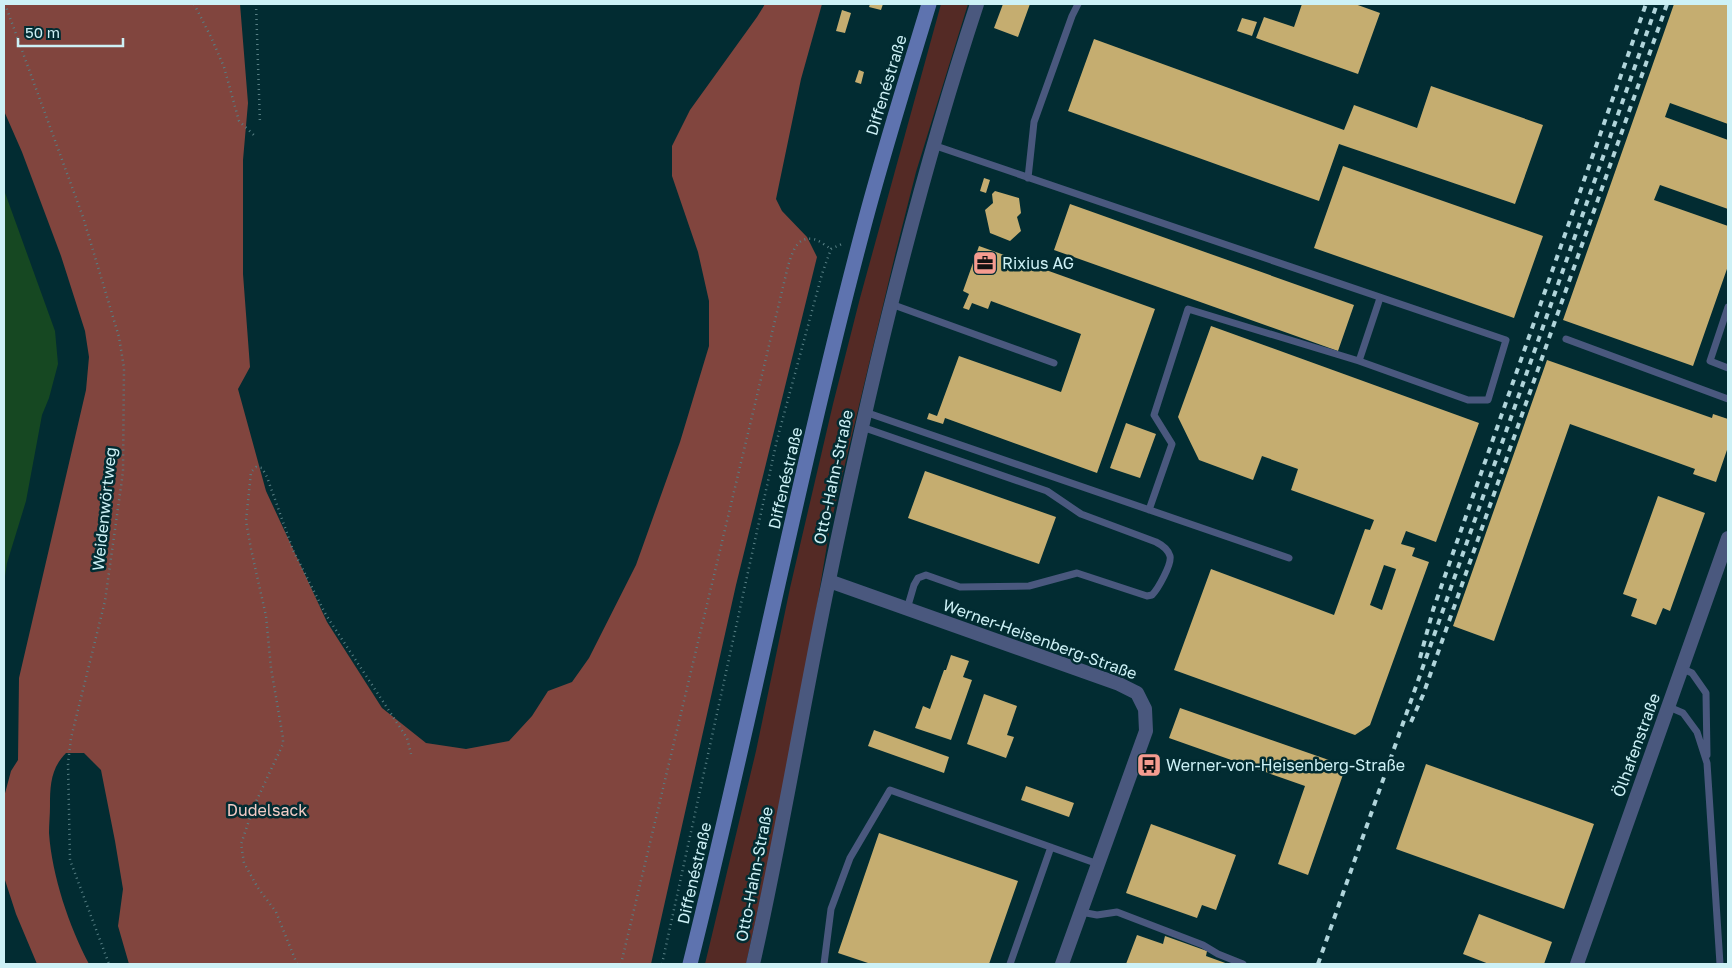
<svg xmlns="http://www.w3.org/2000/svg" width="1732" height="968" viewBox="0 0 1732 968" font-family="'Golos Text',sans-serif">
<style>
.green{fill:#542a25}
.forest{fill:#81453e}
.water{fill:#164822}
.building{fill:#c5ad70;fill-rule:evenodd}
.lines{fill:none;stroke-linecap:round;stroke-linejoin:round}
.path{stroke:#577f84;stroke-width:2.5;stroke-dasharray:1 4;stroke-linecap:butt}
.service{stroke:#4a587e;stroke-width:7}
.minor{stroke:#4a587e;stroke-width:14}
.secondary{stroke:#5e73af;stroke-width:15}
.rail{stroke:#b1d5db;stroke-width:4;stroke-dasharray:6 6;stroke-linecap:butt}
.labels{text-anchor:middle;stroke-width:5;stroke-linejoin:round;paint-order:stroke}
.street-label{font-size:16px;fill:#cdf1f6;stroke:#022c32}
.poi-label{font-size:16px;fill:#cdf1f6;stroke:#022c32;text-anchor:start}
.park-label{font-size:16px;fill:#f3cbc5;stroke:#022c32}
</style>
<rect width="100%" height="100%" fill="#022c32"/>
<path class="green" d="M941 4H968L916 172 896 251 830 527 810 647 767 868 746 964H705L756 751 790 588 833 404 860 298Z"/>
<path class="forest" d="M4 4H240L248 103 243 160V274L250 367 238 389 266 491 327 622 382 708 426 743 466 749 509 741 532 716 548 691 572 682 589 658 636 565 680 442 709 346V301L698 252 672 176V146L690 110 757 17 765 4H822L801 79 776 199 782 211 807 237 817 257 736 585 651 964H129L118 926 123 889 115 841 101 770 84 753H66C51 768 50 785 50 806 50 815 49 824 49 833 52 876 69 926 89 964H37L16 914 4 877V797L11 771 18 760 19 678 86 390 89 357 85 331 61 256 22 152 4 111Z"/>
<path class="water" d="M4 190 55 331 58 364 49 398 42 415 26 501 7 563 4 583Z"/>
<path class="building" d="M870 4H883L881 10 869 7Z
M1003 4H1030L1018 37 994 28Z
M1302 4H1355L1380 13 1358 74 1256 38 1264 17 1294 27Z
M1674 4H1728V124L1670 103 1665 117 1728 140V209L1660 185 1654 200 1728 226V266L1693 366 1563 320Z
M842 10 851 13 845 33 836 31Z
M1242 18 1257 22 1252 36 1237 31Z
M1094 39 1344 130 1354 105 1417 128 1431 86 1543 125 1515 204 1339 144 1319 201 1068 111Z
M859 70 864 72 861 84 855 82Z
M1343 166 1543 236 1514 318 1314 248Z
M984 178 990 180 986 193 980 191Z
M995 191 1019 198 1021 213 1017 217 1021 231 1010 241 990 233 985 210 993 203 992 194Z
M1070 204 1354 305 1338 351 1054 250Z
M979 246 1155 309 1097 473 945 418 943 424 927 419 929 413 937 416 959 356 1061 392 1081 334 991 301 988 309 972 303 969 310 963 308 969 294 963 291Z
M1211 326 1479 423 1436 542 1406 531 1401 544 1415 548 1412 556 1429 562 1370 725 1355 735 1174 670 1211 569 1334 615 1365 529 1370 530 1374 520 1291 490 1298 469 1262 456 1253 480 1199 460 1178 417ZM1384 565 1396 569 1382 610 1370 605Z
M1547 360 1712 418 1713 414 1728 419V447L1716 482 1693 474 1695 469 1570 424 1494 641 1453 626Z
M1126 423 1156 434 1140 478 1110 468Z
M925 471 1056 517 1039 564 908 518Z
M1658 496 1705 513 1670 611 1663 608 1656 625 1631 616 1637 599 1623 594Z
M951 655 969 661 963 677 972 680 951 740 915 728 923 706 930 709 944 670H946Z
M984 694 1017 706 1007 735 1014 737 1006 758 967 744Z
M1180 708 1346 766 1308 875 1278 864 1305 786 1169 738Z
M874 730 949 757 944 773 868 746Z
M1426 764 1594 824 1564 909 1396 849Z
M1026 786 1074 803 1069 817 1021 800Z
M1151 824 1236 855 1216 910 1202 905 1197 918 1126 893Z
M879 833 1018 881 989 964H871L838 953Z
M1479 914 1552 942 1544 964H1489L1463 954Z
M1137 935 1163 944 1165 936 1207 951 1206 956 1228 964H1126Z"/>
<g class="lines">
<path class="path" d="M5 4 83 217 119 337 124 368 123 472 105 601 71 738 68 763 70 860 109 964
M194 4 211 37 224 67 239 121 256 137
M256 4 260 124
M297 964 276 912 258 888 244 863 241 844 254 806 283 744V738L271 668 266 616 251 549 246 521 251 472 256 467 262 468 267 477 293 550 326 615 407 738 411 754
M621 964 788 266C792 254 796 236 813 239 819 240 826 246 831 249
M662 964 777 440 822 274 831 249 844 243"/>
<path class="service" d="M933 145 1506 340 1488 400H1468L1359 361
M1028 178 1034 122 1072 16 1078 4
M891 304 1054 363
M1728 307 1710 361 1728 368
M1566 339 1728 399
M865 412 1289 558
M862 427 1047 491 1081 514 1156 542C1162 545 1168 549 1170 556 1172 564 1158 589 1152 595L1147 596 1077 573 1029 586 960 587 926 575 918 578 914 585 907 609
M1149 510 1172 444 1154 415 1188 309 1359 361 1380 298
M1683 669 1692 673 1706 693 1707 755
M1669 707 1683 713 1697 732 1707 763 1720 964
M1081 912 1097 915 1117 912 1203 945 1218 954 1243 964
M824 964 831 909 850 858 890 790 1098 864
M1010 964 1051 847"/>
<path class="minor" d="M829 581 1119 684 1137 693 1145 709 1146 731 1062 964
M753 964C782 837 802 708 829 580 869 386 915 192 977 4
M1577 964 1728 538"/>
<path class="secondary" d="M690 964C751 721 798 475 862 233 882 156 906 80 929 4"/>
<path class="rail" d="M1420 658 1433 610 1646 4
M1411 722 1423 695 1667 4
M1318 964 1657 4"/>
</g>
<defs>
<symbol id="office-square" viewBox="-11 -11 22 22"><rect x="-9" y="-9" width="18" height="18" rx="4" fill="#f59c90" stroke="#022c32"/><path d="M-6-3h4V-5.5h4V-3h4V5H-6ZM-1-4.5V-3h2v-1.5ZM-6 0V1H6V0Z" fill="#111"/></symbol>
<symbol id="bus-square" viewBox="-11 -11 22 22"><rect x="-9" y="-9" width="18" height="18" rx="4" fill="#f59c90" stroke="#022c32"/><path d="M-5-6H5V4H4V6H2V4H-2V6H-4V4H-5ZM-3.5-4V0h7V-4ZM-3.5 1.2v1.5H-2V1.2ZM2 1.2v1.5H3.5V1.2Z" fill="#111"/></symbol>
</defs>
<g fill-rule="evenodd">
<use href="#office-square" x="971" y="249" width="28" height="28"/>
<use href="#bus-square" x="1135" y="751" width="28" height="28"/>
</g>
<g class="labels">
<g class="street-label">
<text transform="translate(886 85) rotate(-73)" y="6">Diffenéstraße</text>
<text transform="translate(833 477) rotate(-78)" y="6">Otto-Hahn-Straße</text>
<text transform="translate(785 478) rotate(-77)" y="6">Diffenéstraße</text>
<text transform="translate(104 509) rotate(-84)" y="6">Weidenwörtweg</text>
<text transform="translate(1040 639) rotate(20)" y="6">Werner-Heisenberg-Straße</text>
<text transform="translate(1636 745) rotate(-70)" y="6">Ölhafenstraße</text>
<text transform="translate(694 873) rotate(-77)" y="6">Diffenéstraße</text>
<text transform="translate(754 874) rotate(-79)" y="6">Otto-Hahn-Straße</text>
</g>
<g class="poi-label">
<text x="1002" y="269">Rixius AG</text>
<text x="1166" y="771">Werner-von-Heisenberg-Straße</text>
</g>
<g class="park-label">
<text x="267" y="816">Dudelsack</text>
</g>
</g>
<rect width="1732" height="968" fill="none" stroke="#cdf1f6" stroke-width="10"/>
<path d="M18 38v8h105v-8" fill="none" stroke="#cdf1f6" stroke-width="2.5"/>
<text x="25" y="38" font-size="15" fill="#cdf1f6" stroke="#022c32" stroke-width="4" paint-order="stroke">50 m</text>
</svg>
